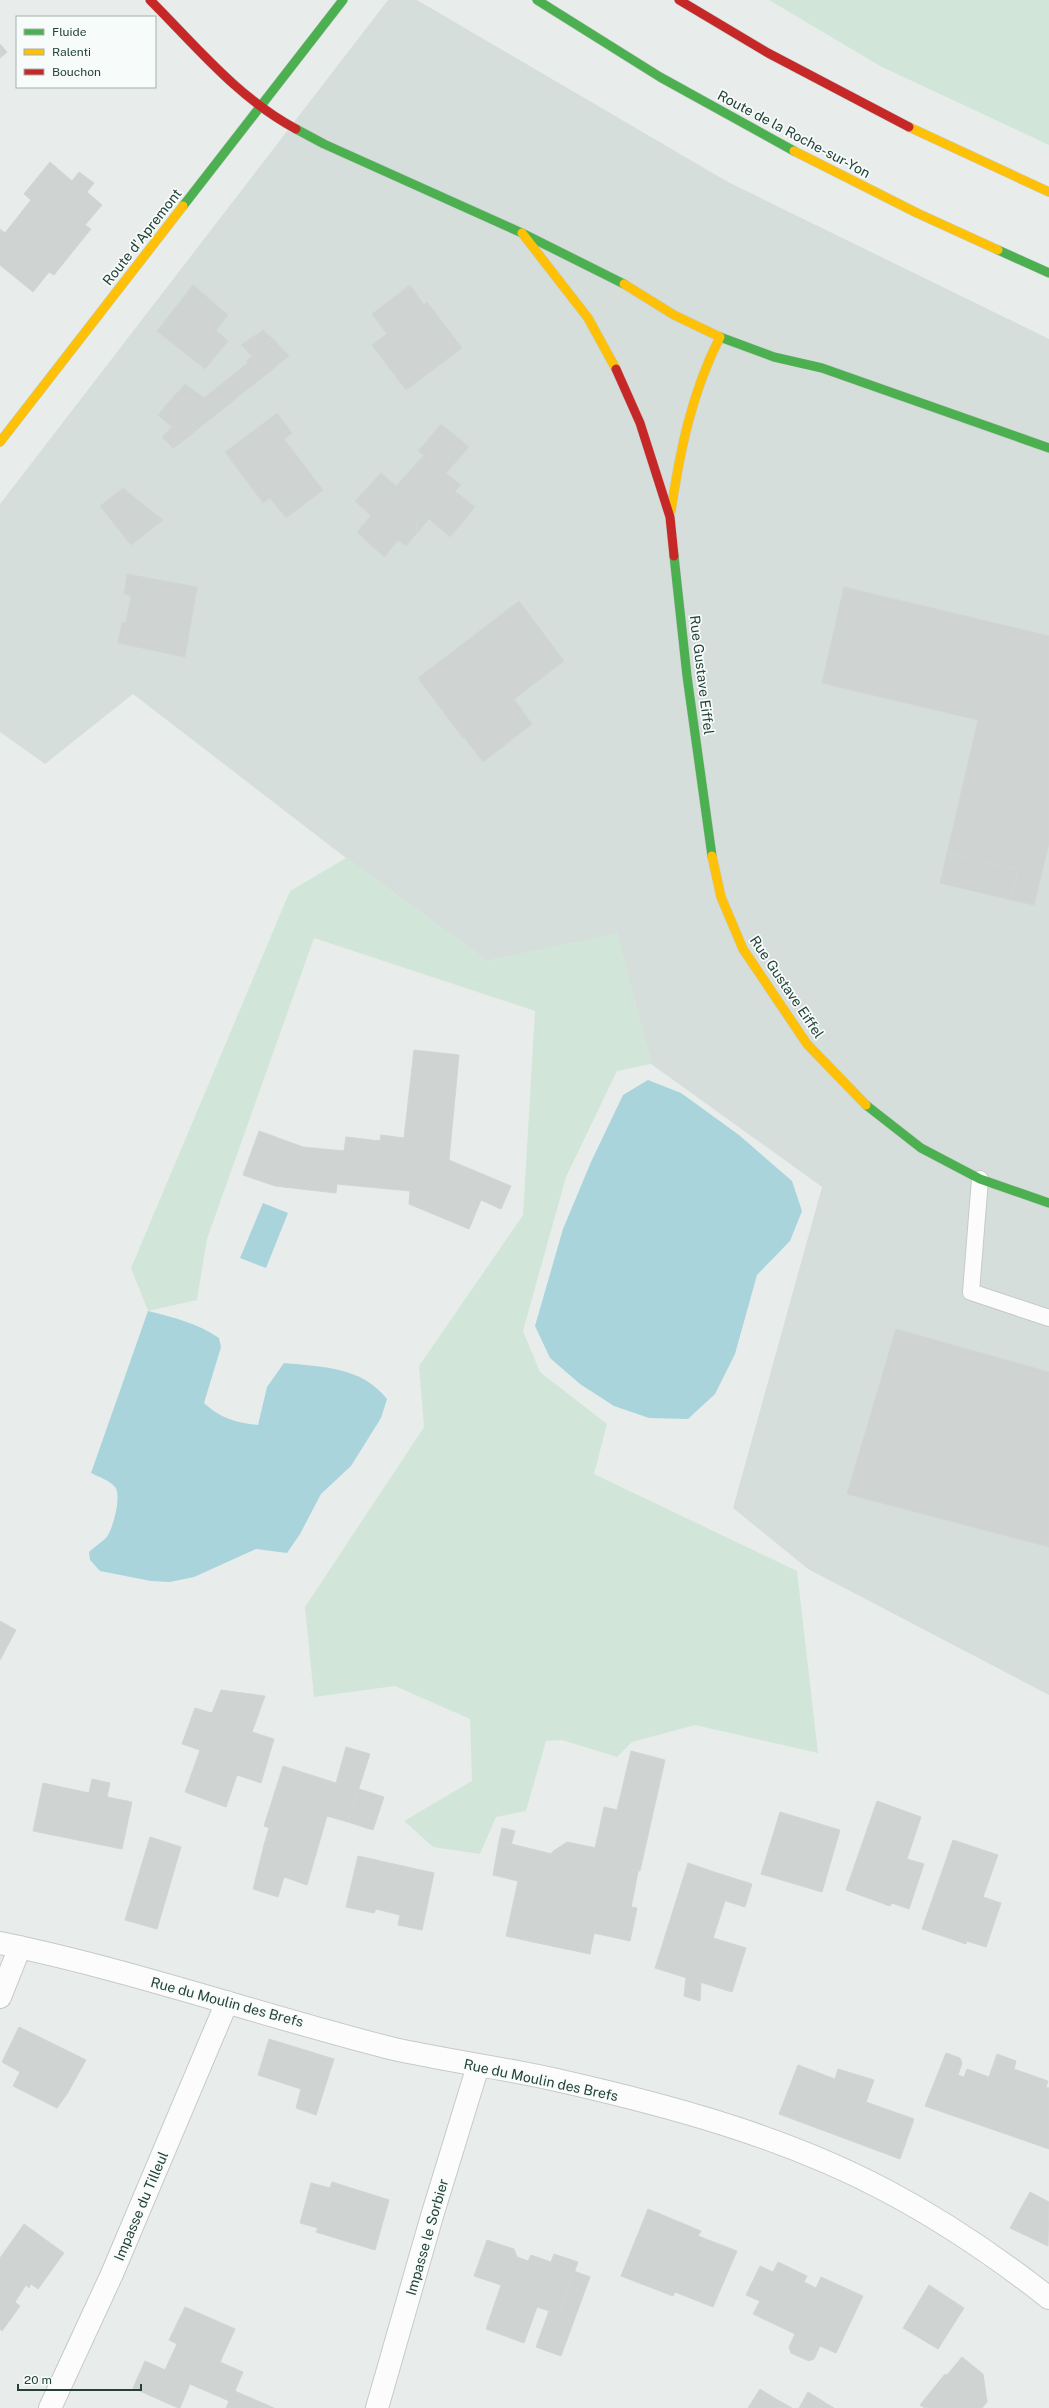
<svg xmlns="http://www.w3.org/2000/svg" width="1049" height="2408" viewBox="0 0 1049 2408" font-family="'Public Sans',sans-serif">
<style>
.built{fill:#d6dedb}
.green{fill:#d1e6d8}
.water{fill:#a9d4db}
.building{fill:#cfd4d2;stroke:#d1d6d4}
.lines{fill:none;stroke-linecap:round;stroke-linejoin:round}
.lane-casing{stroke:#c5cac8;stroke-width:18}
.street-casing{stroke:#c5cac8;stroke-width:24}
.fast-casing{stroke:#c3cbc8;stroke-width:10}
.slow-casing{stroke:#c3cbc8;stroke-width:10}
.jam-casing{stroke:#c3cbc8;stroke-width:10}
.lane{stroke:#fcfcfc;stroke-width:16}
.street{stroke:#fcfcfc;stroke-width:22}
.fast{stroke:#4caf50;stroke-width:9}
.slow{stroke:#ffc107;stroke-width:9}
.jam{stroke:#c62828;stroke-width:9}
.labels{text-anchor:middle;stroke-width:3.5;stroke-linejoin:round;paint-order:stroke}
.street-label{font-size:14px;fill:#24423a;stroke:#f7fbf9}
</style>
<rect width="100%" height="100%" fill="#e8edeb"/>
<path class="built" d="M388 0H417L728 182 1049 339V1695L808 1569 733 1508 822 1187 651 1064 617 934 487 961 346 858 133 694 45 764 0 732V504Z"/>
<path class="green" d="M769 0H1049V145L880 66Z
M346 858 487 961 617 933 651 1064 617 1071 566 1177 523 1331 540 1372 607 1424 594 1474 797 1571 818 1753 695 1725 632 1742 617 1757 562 1740 546 1741 526 1811 496 1817 480 1854 433 1847 404 1821 472 1781 470 1719 395 1686 314 1697 305 1607 424 1427 419 1366 523 1215 535 1011 314 938 207 1239 197 1300 148 1311 131 1268 290 891Z"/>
<path class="water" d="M648 1080 681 1093 739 1135 792 1181 802 1211 790 1241 757 1275 735 1354 715 1394 688 1419 649 1418 614 1406 580 1384 550 1358 535 1326 563 1229 591 1162 623 1095Z
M263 1203 288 1213 266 1268 240 1258Z
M148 1311C173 1317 197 1323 219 1338L221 1347 204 1403C220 1418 236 1423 258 1425L267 1387 284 1363C322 1367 361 1366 387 1399L381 1418 351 1466 321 1494 300 1534 287 1553 256 1549 194 1577 170 1582 151 1581 100 1571 90 1560 89 1552C94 1547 101 1543 106 1538 113 1530 122 1495 115 1487 109 1480 99 1477 91 1473Z"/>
<path class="building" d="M0 44 7 52 0 58Z
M50 162 72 181 79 172 94 183 87 192 102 205 85 225 91 229 54 275 49 272 33 292 0 265V229L5 233 31 200 24 194Z
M193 285 228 315 216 330 228 341 205 369 157 331Z
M410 285 424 305 427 302 462 348 406 390 372 345 387 334 372 314Z
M263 330 273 339 252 356 241 345Z
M273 339 289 356 198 429 168 403 185 384 204 398 248 363 246 361Z
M168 403 198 429 186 439 158 415Z
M277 413 292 433 284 439 323 490 286 518 270 498 263 503 225 452Z
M441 424 469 447 446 473 461 485 455 491 475 507 450 537 422 513 417 520V533L406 546 398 540 384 557 357 532 371 516 355 501 381 473 396 486 424 455 418 451Z
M172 427 186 439 173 448 162 437Z
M123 488 163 520 131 545 100 506Z
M422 513 429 519 417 533V520Z
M127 574 197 587 185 657 118 643 122 622 126 623 131 596 124 594Z
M844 587 1049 636V843L1034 905 1011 900 1018 870 947 853 978 720 822 683Z
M519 601 564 661 463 738 418 678Z
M514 699 532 724 483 762 464 737Z
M947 853 1018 870 1011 900 940 883Z
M414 1050 459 1055 449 1160 511 1186 501 1209 481 1200 469 1229 409 1204 410 1191 337 1184 336 1193 275 1186 243 1175 259 1131 303 1147 344 1151 346 1137 380 1141 381 1135 404 1138Z
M896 1329 1049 1372V1547L847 1494Z
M0 1621 16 1630 0 1660Z
M221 1690 265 1696 252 1732 274 1739 261 1783 237 1775 226 1807 185 1792 200 1750 182 1744 195 1708 212 1713Z
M346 1747 370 1754 348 1822 327 1816 307 1885 284 1877 278 1897 253 1889 264 1845 272 1846 276 1830 264 1826 283 1766 336 1783Z
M631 1751 665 1760 640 1871 592 1862 604 1807 617 1810Z
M92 1779 110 1783 107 1797 132 1802 122 1849 33 1831 43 1783 89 1793Z
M359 1789 384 1797 373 1830 348 1822Z
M877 1801 921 1817 907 1859 924 1864 909 1909 892 1903 890 1906 846 1890Z
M780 1812 840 1830 822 1892 761 1874Z
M269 1828 276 1830 272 1846 264 1845Z
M502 1828 515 1831 511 1845 499 1841Z
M150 1837 181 1847 157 1929 125 1920Z
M953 1840 998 1855 983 1897 1001 1903 986 1947 967 1941 966 1944 922 1929Z
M499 1841 552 1854 546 1885 602 1897 591 1948 547 1937 549 1928 536 1926 533 1942 506 1936 518 1881 493 1875Z
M567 1842 596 1848 592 1862 638 1871 634 1893 624 1890 620 1905 601 1901 602 1897 589 1895 592 1882 571 1878 560 1884 559 1888 546 1885 552 1852Z
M358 1856 434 1873 422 1930 398 1925 400 1915 376 1909 374 1913 346 1907Z
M688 1863 714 1872 707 1895 725 1901 713 1938 746 1948 732 1992 655 1968Z
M714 1872 752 1884 745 1907 707 1895Z
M571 1878 592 1882 589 1895 559 1888 560 1884Z
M624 1890 634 1893 631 1907 620 1905Z
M601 1901 637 1908 630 1941 594 1933Z
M536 1926 549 1928 547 1937 591 1948 590 1954 533 1942Z
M686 1978 701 1982 700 2001 684 1996Z
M19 2027 72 2053 55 2087 67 2094 57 2108 13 2086 20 2072 2 2062Z
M269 2039 334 2059 316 2115 296 2108 301 2089 258 2075Z
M72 2053 86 2060 67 2094 55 2087Z
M946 2053 960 2058 962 2063 958 2075 964 2077 967 2069 989 2077 997 2054 1016 2061 1014 2069 1048 2081 1046 2087 1049 2088V2149L925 2106Z
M798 2065 835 2079 838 2069 874 2080 866 2102 914 2119 900 2159 779 2114Z
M332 2182 389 2200 375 2250 316 2232 318 2228 300 2223 311 2183 330 2188Z
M1030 2192 1049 2202 1048 2246 1010 2228Z
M648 2209 701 2231 698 2236 737 2251 713 2307 675 2292 673 2296 621 2276Z
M24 2224 64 2253 38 2289 31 2284 29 2288 26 2285 15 2302 20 2306 2 2331 0 2329V2258Z
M487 2240 514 2249 517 2257 528 2261 531 2255 551 2262 554 2254 578 2262 559 2314 537 2307 524 2343 486 2329 501 2285 474 2276Z
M778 2262 807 2276 804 2282 816 2288 821 2277 863 2296 836 2353 820 2346 814 2359 809 2361 791 2353 789 2347 795 2334 753 2314 760 2301 746 2295 760 2266 773 2272Z
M574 2271 590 2277 561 2356 536 2347 549 2311 559 2314Z
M929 2285 964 2308 938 2349 903 2328Z
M185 2307 235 2329 220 2362 243 2372 235 2391 274 2408H226L229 2401 190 2384 180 2408H178L133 2388 145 2361 165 2370 177 2344 169 2340Z
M962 2357 983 2374 987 2402 982 2408H925L920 2405 945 2374 947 2375Z
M760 2389 776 2399 770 2408H748Z
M808 2392 834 2408H799Z
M776 2399 792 2408H770Z"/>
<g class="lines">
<defs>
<path id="lane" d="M980 1179 971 1292 1049 1318"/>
<path id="street" d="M0 1943C132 1970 260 2015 390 2048 447 2061 505 2068 561 2081 671 2106 785 2137 885 2190 942 2220 998 2258 1049 2298
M0 1997 20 1947
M50 2408 112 2274 227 2002
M377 2408 432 2216 478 2066"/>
<path id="fast" d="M537 0 660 77 794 151
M296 129 324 144 522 233 624 284
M183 206 343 0
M998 250 1049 273
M720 337 774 357 822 368 1049 448
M674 556 687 676 712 856
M866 1105 921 1148 980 1179 1049 1203"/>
<path id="slow" d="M909 127 1049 192
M794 151 917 213 998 250
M522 233 588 318 616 369
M624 284 674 315 720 337C692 392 680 450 671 511
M0 442 183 206
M712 856 721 897 743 949 807 1044 866 1105"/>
<path id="jam" d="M150 0C196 46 238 98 296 129
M679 0 768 53 909 127
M616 369 640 423 670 517 674 556"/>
</defs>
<use href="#lane" class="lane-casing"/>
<use href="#street" class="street-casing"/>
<use href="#fast" class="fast-casing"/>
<use href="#slow" class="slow-casing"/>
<use href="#jam" class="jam-casing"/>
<use href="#lane" class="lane"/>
<use href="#street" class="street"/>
<use href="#fast" class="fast"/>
<use href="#slow" class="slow"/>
<use href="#jam" class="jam"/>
</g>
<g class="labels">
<g class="street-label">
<text transform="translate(794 134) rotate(28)" y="5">Route de la Roche-sur-Yon</text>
<text transform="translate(142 237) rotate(-52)" y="5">Route d'Apremont</text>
<text transform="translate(702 675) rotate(83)" y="5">Rue Gustave Eiffel</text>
<text transform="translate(787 987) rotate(56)" y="5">Rue Gustave Eiffel</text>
<text transform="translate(227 2002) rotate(15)" y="5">Rue du Moulin des Brefs</text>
<text transform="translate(541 2080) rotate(12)" y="5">Rue du Moulin des Brefs</text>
<text transform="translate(141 2206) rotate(-67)" y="5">Impasse du Tilleul</text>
<text transform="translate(427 2237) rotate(-74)" y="5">Impasse le Sorbier</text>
</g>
</g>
<rect x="16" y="16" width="140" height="72" fill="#f7fbf9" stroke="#a3b1ad"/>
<rect x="24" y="29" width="20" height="6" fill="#4caf50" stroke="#a3b1ad"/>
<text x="52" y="36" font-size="12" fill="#24423a">Fluide</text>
<rect x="24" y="49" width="20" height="6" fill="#ffc107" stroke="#a3b1ad"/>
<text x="52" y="56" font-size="12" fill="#24423a">Ralenti</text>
<rect x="24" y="69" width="20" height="6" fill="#c62828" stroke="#a3b1ad"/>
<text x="52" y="76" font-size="12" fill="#24423a">Bouchon</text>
<path d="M18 2384v6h123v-6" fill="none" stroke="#24423a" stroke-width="2"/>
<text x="24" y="2384" font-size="12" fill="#24423a" stroke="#f7fbf9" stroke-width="3" paint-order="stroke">20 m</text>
</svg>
